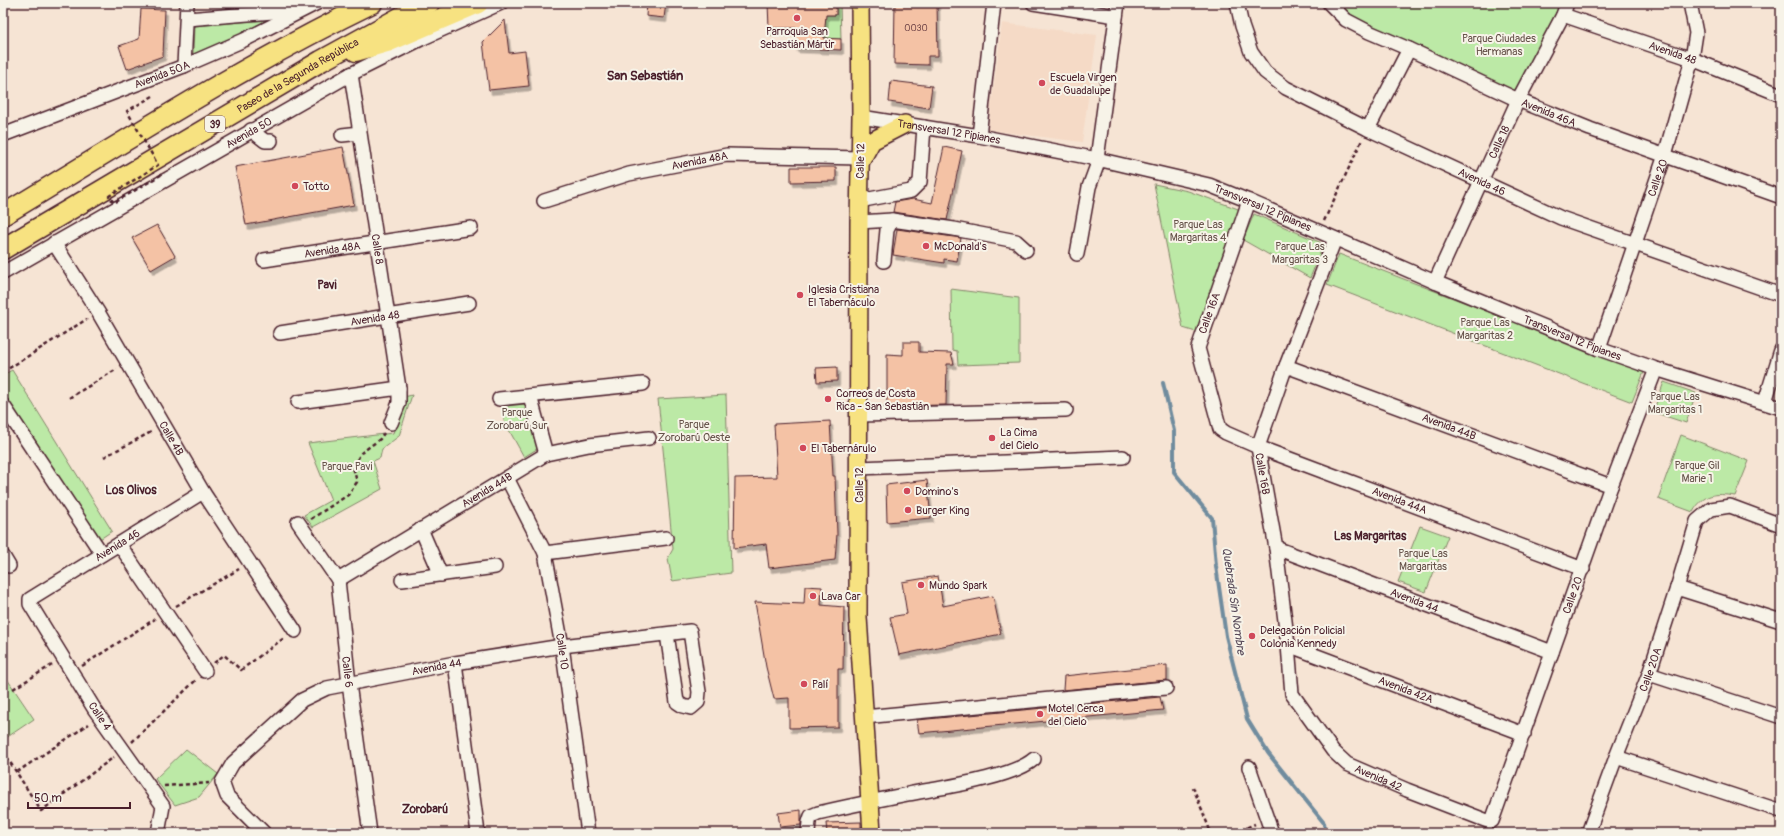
<svg xmlns="http://www.w3.org/2000/svg" width="1784" height="836" viewBox="0 0 1784 836" font-family="Pangolin,sans-serif">
<style>
.built{fill:#f5dac6}
.green{fill:#bce9a6;stroke:#838468}
.lines{fill:none;stroke-linecap:round;stroke-linejoin:round}
.stream{stroke:#708c9e;stroke-width:4}
.building{fill:#f4c2a5;stroke:#4a1f2b;filter:url(#shadow)}
.minor-casing{stroke:#4a1f2b;stroke-width:16}
.major-casing{stroke:#4a1f2b;stroke-width:20}
.highway-casing{stroke:#4a1f2b;stroke-width:23}
.path{stroke:#4a1f2b;stroke-width:2.5;stroke-dasharray:4 3;stroke-linecap:butt}
.minor{stroke:#f7f3e8;stroke-width:13}
.major{stroke:#f7e281;stroke-width:17}
.highway{stroke:#f7e281;stroke-width:20}
.path-bridge{stroke:#4a1f2b;stroke-width:2.5;stroke-dasharray:4 3;stroke-linecap:butt}
.poi-dot{fill:#d1495b;stroke:#f7f3e8;stroke-width:1.5}
.labels{text-anchor:middle;stroke-width:4;stroke-linejoin:round;paint-order:stroke}
.number-label{font-size:9px;fill:#74484a}
.shield{fill:#f7f3e8;stroke:#7e5f64;stroke-width:1}
.shield-label{font-size:10px;font-weight:bold;fill:#4a1f2b}
.poi-label{font-size:11px;fill:#4a1f2b;stroke:#f7f3e8;text-anchor:start}
.park-label{font-size:11px;fill:#66524a;stroke:#f7f3e8}
.street-label{font-size:11px;fill:#4a1f2b;stroke:#f7f3e8}
.neighbourhood-label{font-size:12px;font-weight:bold;fill:#4a1f2b;stroke:#f7f3e8}
.water-label{font-size:12px;font-style:italic;fill:#5a4c5b;stroke:#f7f3e8}
.quarter-label{font-size:13px;font-weight:bold;fill:#4a1f2b;stroke:#f7f3e8}
</style>
<defs>
<filter id="shadow"><feDropShadow dx="2.5" dy="4.5" stdDeviation="0" flood-color="#0004"/></filter>
</defs>
<rect width="100%" height="100%" fill="#f6e4d4"/>
<filter id="ink" filterUnits="userSpaceOnUse"><feTurbulence type="fractalNoise" baseFrequency=".025" numOctaves="2"/><feDisplacementMap in="SourceGraphic" scale="8" xChannelSelector="R" yChannelSelector="G"/><feConvolveMatrix kernelMatrix="1 2 1 2 8 2 1 2 1" color-interpolation-filters="sRGB"/></filter>
<g filter="url(#ink)">
<path class="built" d="M1002 23 1097 35 1082 142 988 130Z"/>
<path class="green" d="M827 3H840L841 39 769 35V28L817 29 826 15H836V5Z
M1331 3H1567L1518 100 1369 32Z
M275 19 193 55 194 26Z
M1154 184 1188 191 1241 210 1199 333 1183 328Z
M1254 214 1324 244 1310 278 1243 240Z
M1339 254 1644 372 1632 402 1327 285Z
M951 289 1019 298V363L958 365 957 351 952 350Z
M12 370 112 531 94 543 3 405V375Z
M1664 382 1696 393 1686 423 1653 412Z
M412 395 399 436 382 449 380 458 373 461 382 489 313 527 304 515 331 500 308 443 393 433 399 416 396 399Z
M726 395 731 573 672 581 668 558 673 549 658 399Z
M526 402 540 447 524 457 504 421 503 404Z
M1681 435 1749 461 1735 496C1715 493 1704 493 1693 512L1658 499Z
M1420 526 1448 536 1426 592 1398 582Z
M3 673 34 719 3 740Z
M186 749 218 774 199 797 175 805 155 779Z"/>
<g class="lines">
<path class="stream" d="M1163 383 1174 431V472L1212 518 1216 566 1226 636 1247 719 1268 753 1324 823 1326 833"/>
</g>
<path class="building" d="M647 3H666L664 18 646 16Z
M768 3H827L836 5V15H826L824 38 841 39V50L795 48 796 28H769Z
M895 3H937L938 56H928V65L894 64Z
M141 9 165 10 163 56 127 69 119 46 139 39Z
M505 20 509 53 525 51 529 86 489 90 483 42Z
M891 81 932 86 929 108 889 102Z
M343 147 354 205 246 225 235 167Z
M944 147 962 151 947 220 893 212 895 202 913 199 932 203Z
M791 167H836V181L791 182Z
M157 225 175 256 151 270 132 238Z
M897 229 961 238 957 261 944 259V263L893 255Z
M903 342H919V352L951 353 954 364H947L946 405 887 406V354L903 355Z
M837 367V381L817 382 816 368Z
M830 421 833 476H835L837 534 835 560 769 568 766 544 734 548 735 478 777 477 774 424Z
M927 480 931 518 887 522 886 485Z
M938 576 943 606 993 596 1001 634 899 655 890 617 907 614 902 582Z
M805 586 822 587 821 605 844 607 843 669H838V727L789 728V698L774 699 766 667 755 602 804 604Z
M1167 665V680L1063 690 1064 676Z
M1160 697 1163 710 919 733 917 720Z
M801 810V825L780 827 778 813Z
M861 822V833H827L826 823Z"/>
<g class="lines">
<defs>
<g id="minor">
<path d="M1033 3 1116 16"/>
<path id="s1" d="M1237 3 1242 26 1251 52 1265 72 1286 88 1368 129 1561 218 1781 295"/>
<path id="s2" d="M1329 3 1346 20 1369 32 1409 49 1518 100 1590 129 1781 197"/>
<path id="s3" d="M1563 15 1692 59 1781 95"/>
<path d="M187 19 298 10"/>
<path d="M184 66 187 3"/>
<path id="s4" d="M351 74 399 388V403L391 423"/>
<path id="s5" d="M861 117 979 136 1097 159 1209 185 1249 201 1435 282 1599 349 1656 369 1781 408"/>
<path d="M1368 129 1409 49"/>
<path d="M251 130 265 141H271"/>
<path id="s6" d="M3 135 184 66 244 40 317 3"/>
<path d="M342 135 360 133"/>
<path d="M979 136 994 3"/>
<path d="M1097 159 1118 3"/>
<path id="s7" d="M544 201 629 174 727 155 860 158"/>
<path d="M859 201 911 191 920 182 924 127"/>
<path id="s8" d="M1249 201 1198 348 1220 429 1226 433 1258 447 1583 569"/>
<path d="M859 222 892 220 954 229 1016 241 1026 250"/>
<path id="s9" d="M1335 239 1286 366 1258 447 1276 548 1288 645 1292 694 1333 751 1347 764 1407 790 1490 822 1492 821 1611 486 1656 369"/>
<path id="s10" d="M54 243 98 312 203 492 295 631"/>
<path d="M1077 254 1089 187 1099 160"/>
<path id="s11" d="M264 260 471 228"/>
<path d="M884 261 887 230 892 220"/>
<path id="s12" d="M3 273 351 74 421 39 501 3"/>
<path id="s13" d="M1435 282 1518 100 1563 15 1567 3"/>
<path id="s14" d="M280 333 469 303"/>
<path id="s15" d="M1599 349 1665 155 1692 59 1696 33 1690 3"/>
<path id="s16" d="M1286 366 1611 486"/>
<path d="M530 396 546 454"/>
<path d="M499 399 643 384"/>
<path d="M298 402 399 388"/>
<path d="M1765 402 1781 350"/>
<path d="M3 405 102 554"/>
<path d="M860 415 1066 410"/>
<path d="M859 468 1123 457"/>
<path id="s17" d="M507 478 545 553 562 646 588 833"/>
<path id="s18" d="M298 522 338 580 349 684 370 833"/>
<path d="M421 529 441 575"/>
<path d="M119 544 205 671"/>
<path id="s19" d="M1276 548 1552 652"/>
<path d="M545 553 666 538"/>
<path d="M3 556 9 566"/>
<path id="s20" d="M338 580 546 454 589 445 649 438"/>
<path d="M402 580 495 567"/>
<path d="M1677 588 1781 621"/>
<path id="s21" d="M1288 645 1524 734"/>
<path d="M455 663 478 833"/>
<path d="M1649 674 1781 717"/>
<path d="M864 717 1166 688"/>
<path d="M1616 757 1781 811"/>
<path d="M1249 767 1272 833"/>
<path id="s22" d="M158 833 163 806 95 710 30 604V599L203 492"/>
<path id="s23" d="M264 833 227 796 222 782 233 763 302 700 327 688 455 663 562 646 690 631 699 692 698 702 691 708 683 706 677 702 667 634"/>
<path d="M808 833 809 822 811 816 818 813C848 806 878 800 908 794 939 788 1013 778 1034 759"/>
<path id="s24" d="M1588 833 1616 757 1649 674 1677 588 1697 521 1711 509 1730 506 1781 525"/>
</g>
<path id="major" d="M860 3 861 117 859 222 858 617 872 833
M861 161 872 141 905 124"/>
<g id="highway">
<path d="M356 51 387 42 478 3"/>
<path d="M3 215C124 142 244 65 372 3"/>
<path id="s25" d="M3 249 321 61 412 11 429 3"/>
</g>
</defs>
<use href="#minor" class="minor-casing"/>
<use href="#major" class="major-casing"/>
<use href="#highway" class="highway-casing"/>
<path class="path" d="M1324 221 1362 140
M3 372 87 319
M69 398 117 369
M104 457 153 431
M311 519 348 495 357 482 353 467 361 453 380 439 384 433
M176 606 239 569
M214 663 224 655 241 670 284 638
M82 666 155 619
M13 689 52 665
M132 742 197 679
M3 751 41 811 114 757
M17 772 89 724
M164 786 209 783
M1193 787 1211 833
M1234 833 1255 824"/>
<use href="#minor" class="minor"/>
<use href="#major" class="major"/>
<use href="#highway" class="highway"/>
<path class="path-bridge" d="M153 96 127 111 158 165 109 196 114 203 164 173"/>
</g>
</g>
<g class="poi-dot">
<circle cx="797" cy="18" r="4"/>
<circle cx="1042" cy="83" r="4"/>
<circle cx="295" cy="186" r="4"/>
<circle cx="926" cy="246" r="4"/>
<circle cx="800" cy="295" r="4"/>
<circle cx="828" cy="399" r="4"/>
<circle cx="992" cy="438" r="4"/>
<circle cx="803" cy="448" r="4"/>
<circle cx="907" cy="491" r="4"/>
<circle cx="908" cy="510" r="4"/>
<circle cx="921" cy="585" r="4"/>
<circle cx="813" cy="596" r="4"/>
<circle cx="1252" cy="636" r="4"/>
<circle cx="804" cy="684" r="4"/>
<circle cx="1040" cy="714" r="4"/>
</g>
<g class="labels">
<g class="number-label">
<text x="916" y="31">0030</text>
</g>
<rect class="shield" x="205" y="116" width="20" height="16" rx="3"/>
<g class="shield-label">
<text x="215" y="128">39</text>
</g>
<g class="poi-label">
<text x="797" y="35" text-anchor="middle">Parroquia San<tspan x="797" dy="13">Sebastián Mártir</tspan></text>
<text x="1050" y="81">Escuela Virgen<tspan x="1050" dy="13">de Guadalupe</tspan></text>
<text x="303" y="190">Totto</text>
<text x="934" y="250">McDonald's</text>
<text x="808" y="293">Iglesia Cristiana<tspan x="808" dy="13">El Tabernáculo</tspan></text>
<text x="836" y="397">Correos de Costa<tspan x="836" dy="13">Rica - San Sebastián</tspan></text>
<text x="1000" y="436">La Cima<tspan x="1000" dy="13">del Cielo</tspan></text>
<text x="811" y="452">El Tabernárulo</text>
<text x="915" y="495">Domino's</text>
<text x="916" y="514">Burger King</text>
<text x="929" y="589">Mundo Spark</text>
<text x="821" y="600">Lava Car</text>
<text x="1260" y="634">Delegación Policial<tspan x="1260" dy="13">Colonia Kennedy</tspan></text>
<text x="812" y="688">Palí</text>
<text x="1048" y="712">Motel Cerca<tspan x="1048" dy="13">del Cielo</tspan></text>
</g>
<g class="park-label">
<text x="1499" y="42">Parque Ciudades<tspan x="1499" dy="13">Hermanas</tspan></text>
<text x="1198" y="228">Parque Las<tspan x="1198" dy="13">Margaritas 4</tspan></text>
<text x="1300" y="250">Parque Las<tspan x="1300" dy="13">Margaritas 3</tspan></text>
<text x="1485" y="326">Parque Las<tspan x="1485" dy="13">Margaritas 2</tspan></text>
<text x="1675" y="400">Parque Las<tspan x="1675" dy="13">Margaritas 1</tspan></text>
<text x="517" y="416">Parque<tspan x="517" dy="13">Zorobarú Sur</tspan></text>
<text x="694" y="428">Parque<tspan x="694" dy="13">Zorobarú Oeste</tspan></text>
<text x="1697" y="469">Parque Gil<tspan x="1697" dy="13">Marie 1</tspan></text>
<text x="347" y="470">Parque Pavi</text>
<text x="1423" y="557">Parque Las<tspan x="1423" dy="13">Margaritas</tspan></text>
</g>
<g class="street-label">
<text dy="4" stroke="none"><textPath href="#s3" startOffset="116">Avenida 48</textPath></text>
<text dy="4" stroke="none"><textPath href="#s6" startOffset="170">Avenida 50A</textPath></text>
<text dy="4" stroke="none"><textPath href="#s25" startOffset="342">Paseo de la Segunda República</textPath></text>
<text dy="4" stroke="none"><textPath href="#s2" startOffset="247">Avenida 46A</textPath></text>
<text dy="4" stroke="none"><textPath href="#s12" startOffset="283">Avenida 50</textPath></text>
<text dy="4" stroke="none"><textPath href="#s5" startOffset="89">Transversal 12 Pipianes</textPath></text>
<text dy="4" stroke="none"><textPath href="#s13" startOffset="154">Calle 18</textPath></text>
<text dy="4" stroke="none"><textPath href="#s7" startOffset="161">Avenida 48A</textPath></text>
<text transform="translate(860 161) rotate(-89)" y="4">Calle 12</text>
<text dy="4" stroke="none"><textPath href="#s15" startOffset="181">Calle 20</textPath></text>
<text dy="4" stroke="none"><textPath href="#s1" startOffset="319">Avenida 46</textPath></text>
<text dy="4" stroke="none"><textPath href="#s5" startOffset="413">Transversal 12 Pipianes</textPath></text>
<text dy="4" stroke="none"><textPath href="#s4" startOffset="177">Calle 8</textPath></text>
<text dy="4" stroke="none"><textPath href="#s11" startOffset="69">Avenida 48A</textPath></text>
<text transform="translate(1209 313) rotate(-70)" y="4">Calle 16A</text>
<text dy="4" stroke="none"><textPath href="#s14" startOffset="96">Avenida 48</textPath></text>
<text dy="4" stroke="none"><textPath href="#s5" startOffset="749">Transversal 12 Pipianes</textPath></text>
<text dy="4" stroke="none"><textPath href="#s16" startOffset="174">Avenida 44B</textPath></text>
<text dy="4" stroke="none"><textPath href="#s10" startOffset="228">Calle 4B</textPath></text>
<text dy="4" stroke="none"><textPath href="#s9" startOffset="249">Calle 16B</textPath></text>
<text transform="translate(859 485) rotate(-90)" y="4">Calle 12</text>
<text dy="4" stroke="none"><textPath href="#s20" startOffset="174">Avenida 44B</textPath></text>
<text dy="4" stroke="none"><textPath href="#s8" startOffset="433">Avenida 44A</textPath></text>
<text dy="4" stroke="none"><textPath href="#s22" startOffset="377">Avenida 46</textPath></text>
<text dy="4" stroke="none"><textPath href="#s9" startOffset="957">Calle 20</textPath></text>
<text dy="4" stroke="none"><textPath href="#s19" startOffset="148">Avenida 44</textPath></text>
<text dy="4" stroke="none"><textPath href="#s17" startOffset="184">Calle 10</textPath></text>
<text dy="4" stroke="none"><textPath href="#s23" startOffset="322">Avenida 44</textPath></text>
<text dy="4" stroke="none"><textPath href="#s24" startOffset="175">Calle 20A</textPath></text>
<text dy="4" stroke="none"><textPath href="#s18" startOffset="163">Calle 6</textPath></text>
<text dy="4" stroke="none"><textPath href="#s21" startOffset="126">Avenida 42A</textPath></text>
<text transform="translate(100 716) rotate(56)" y="4">Calle 4</text>
<text dy="4" stroke="none"><textPath href="#s9" startOffset="595">Avenida 42</textPath></text>
</g>
<g class="neighbourhood-label">
<text x="327" y="289">Pavi</text>
<text x="131" y="494">Los Olivos</text>
<text x="1370" y="540">Las Margaritas</text>
<text x="425" y="813">Zorobarú</text>
</g>
<g class="water-label">
<text transform="translate(1234 601) rotate(82)" y="4">Quebrada Sin Nombre</text>
</g>
<g class="quarter-label">
<text x="645" y="80">San Sebastián</text>
</g>
</g>
<rect width="1784" height="836" fill="none" stroke="#f7f3e8" stroke-width="16"/>
<rect x="8" y="8" width="1768" height="820" fill="none" stroke="#4a1f2b" stroke-width="1.5" filter="url(#ink)"/>
<path d="M28 802v6h102v-6" fill="none" stroke="#4a1f2b" stroke-width="2"/>
<text x="34" y="802" font-size="12" fill="#4a1f2b" stroke="#f7f3e8" stroke-width="3" paint-order="stroke">50 m</text>
</svg>
